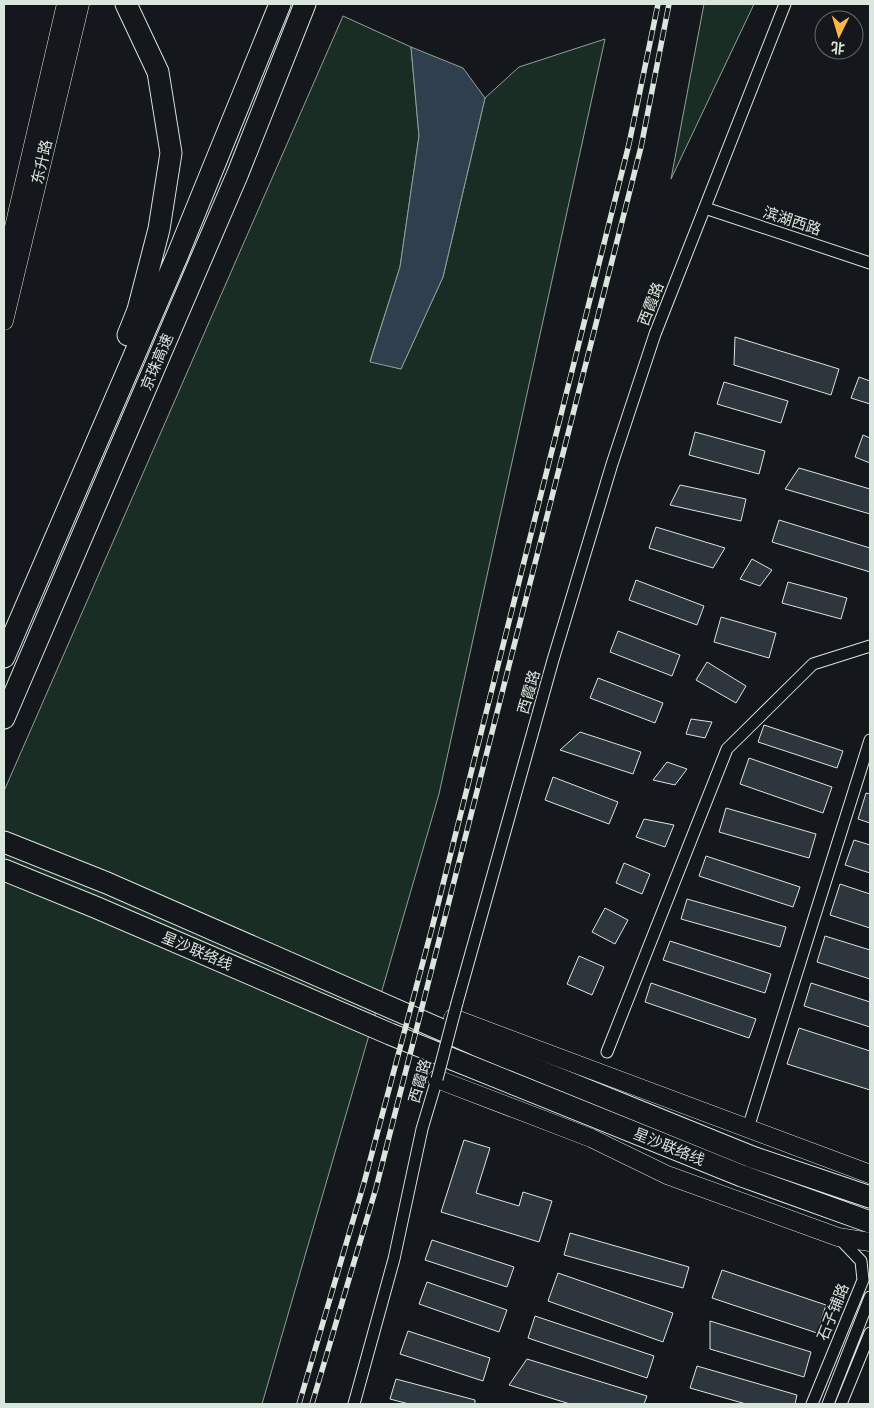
<svg xmlns="http://www.w3.org/2000/svg" width="874" height="1408" viewBox="0 0 874 1408" font-family="'Roboto Condensed','Noto Sans SC',sans-serif">
<style>
.green{fill:#1a2d24;stroke:#939e99}
.water{fill:#2f3f4d;stroke:#939e99}
.building{fill:#2c363c;stroke:#d8e6dc}
.lines{fill:none;stroke-linecap:round;stroke-linejoin:round}
.street-casing{stroke:#d8e6dc;stroke-width:13}
.primary-casing{stroke:#d8e6dc;stroke-width:19}
.highway-casing{stroke:#d8e6dc;stroke-width:23}
.street{stroke:#14181c;stroke-width:11}
.primary{stroke:#14181c;stroke-width:18}
.highway{stroke:#14181c;stroke-width:21}
.rail-casing{stroke:#d8e6dc;stroke-width:5.5}
.rail{stroke:#14181c;stroke-width:4;stroke-dasharray:11;stroke-linecap:butt}
.street-bridge-casing{stroke:#d8e6dc;stroke-width:13;stroke-linecap:butt}
.street-bridge{stroke:#14181c;stroke-width:11}
.labels{text-anchor:middle;stroke-width:4;stroke-linejoin:round;paint-order:stroke}
.street-label{font-size:15px;fill:#d8e6dc;stroke:#14181c}
</style>
<rect width="100%" height="100%" fill="#14181c"/>
<path class="green" d="M704 4H754L671 179Z
M343 16 411 47 419 136 400 267 370 361 401 369 443 277 485 98 519 67 605 39 439 794 262 1404H4V791Z"/>
<path class="water" d="M411 47 463 68 485 98 443 277 401 369 370 362 400 267 419 136Z"/>
<path class="building" d="M735 337 839 369 831 395 734 365Z
M859 377 870 381V404L851 398Z
M724 382 788 401 781 423 717 404Z
M695 432 765 451 759 474 689 455Z
M863 435 870 438V463L855 457Z
M799 468 870 489V514L785 489Z
M680 485 746 499 741 521 670 505Z
M779 520 870 548V572L772 542Z
M656 527 725 548 713 568 649 548Z
M752 559 772 570 760 586 740 579Z
M636 580 704 606 697 625 629 600Z
M788 582 847 598 841 619 782 603Z
M721 617 776 633 769 658 714 642Z
M618 631 680 655 672 676 610 652Z
M707 662 746 686 736 703 696 680Z
M598 678 663 703 655 723 590 698Z
M691 719 712 722 705 738 686 734Z
M764 725 843 751 837 768 758 742Z
M580 732 641 752 633 774 560 750Z
M749 758 832 787 823 813 740 784Z
M667 762 687 769 675 785 653 780Z
M553 777 618 802 609 824 545 800Z
M866 793 870 794V823L858 819Z
M726 808 816 834 809 858 719 832Z
M644 819 674 825 665 847 636 837Z
M854 840 870 845V873L845 865Z
M706 856 800 887 793 907 699 876Z
M624 863 650 874 642 894 616 883Z
M840 884 870 894V928L830 915Z
M687 899 786 927 780 947 681 919Z
M605 908 628 920 615 944 592 932Z
M825 936 870 950V979L817 962Z
M670 941 771 974 765 993 663 960Z
M579 956 604 967 592 995 567 984Z
M651 983 756 1019 749 1038 645 1002Z
M811 983 870 1002V1027L804 1006Z
M799 1028 870 1051V1090L787 1064Z
M464 1140 490 1148 476 1193 519 1206 523 1192 552 1201 539 1242 441 1212Z
M570 1233 689 1267 683 1288 564 1255Z
M432 1240 514 1267 507 1287 425 1260Z
M722 1270 826 1305 817 1333 712 1298Z
M558 1273 673 1313 663 1342 548 1301Z
M427 1282 507 1310 499 1332 419 1304Z
M535 1316 654 1356 647 1378 528 1338Z
M710 1321 811 1352 804 1377 710 1349Z
M408 1331 490 1358 483 1381 400 1354Z
M527 1359 647 1396 644 1404H570L509 1385Z
M697 1366 797 1395 795 1404H746L690 1388Z
M396 1379 475 1400V1404H409L390 1399Z"/>
<g class="lines">
<defs>
<path id="street" d="M705 208 870 263
M457 1003 553 660 612 464 655 334 785 4
M607 1052 727 749 813 664 870 646
M748 1128 870 740
M354 1404 394 1259 422 1129 437 1079
M812 1404 863 1280 861 1261 839 1238
M828 1404 870 1297
M841 1404 870 1333"/>
<path id="primary" d="M4 270 66 4
M4 321 80 4
M453 1018 870 1174
M437 1079 591 1138 667 1175 838 1237 870 1242"/>
<path id="highway" d="M126 4 158 72 171 153 159 229 138 310 128 335
M4 657 178 254 280 4
M4 718 238 173 305 4
M4 842 107 883 476 1045 752 1157 870 1197
M4 870 95 907 390 1034 742 1176 870 1222"/>
</defs>
<use href="#street" class="street-casing"/>
<use href="#primary" class="primary-casing"/>
<use href="#highway" class="highway-casing"/>
<use href="#street" class="street"/>
<use href="#primary" class="primary"/>
<use href="#highway" class="highway"/>
<defs>
<path id="rail" d="M299 1404 364 1183 432 928 629 144 658 4
M312 1404 376 1188 641 147 669 4"/>
</defs>
<use href="#rail" class="rail-casing"/>
<use href="#rail" class="rail"/>
<defs>
<path id="street-bridge" d="M437 1079 457 1003"/>
</defs>
<use href="#street-bridge" class="street-bridge-casing"/>
<use href="#street-bridge" class="street-bridge"/>
</g>
<g class="labels">
<g class="street-label">
<text transform="translate(42 162) rotate(-77)" y="5">东升路</text>
<text transform="translate(792 221) rotate(18)" y="5">滨湖西路</text>
<text transform="translate(651 304) rotate(-69)" y="5">西霞路</text>
<text transform="translate(157 362) rotate(-67)" y="5">京珠高速</text>
<text transform="translate(529 692) rotate(-74)" y="5">西霞路</text>
<text transform="translate(197 951) rotate(23)" y="5">星沙联络线</text>
<text transform="translate(420 1081) rotate(-74)" y="5">西霞路</text>
<text transform="translate(669 1147) rotate(22)" y="5">星沙联络线</text>
<text transform="translate(833 1312) rotate(-68)" y="5">石子铺路</text>
</g>
</g>
<rect width="874" height="1408" fill="none" stroke="#d8e6dc" stroke-width="10"/>
<g transform="translate(839 35) rotate(185)"><circle r="24" fill="#14181c" stroke="#626a69"/>
<path d="M0-4L9 19L0 12L-9 19Z" fill="#ffb74d"/>
<text y="-8" font-size="14" font-weight="bold" text-anchor="middle" fill="#d8e6dc">北</text>
</g>
</svg>
